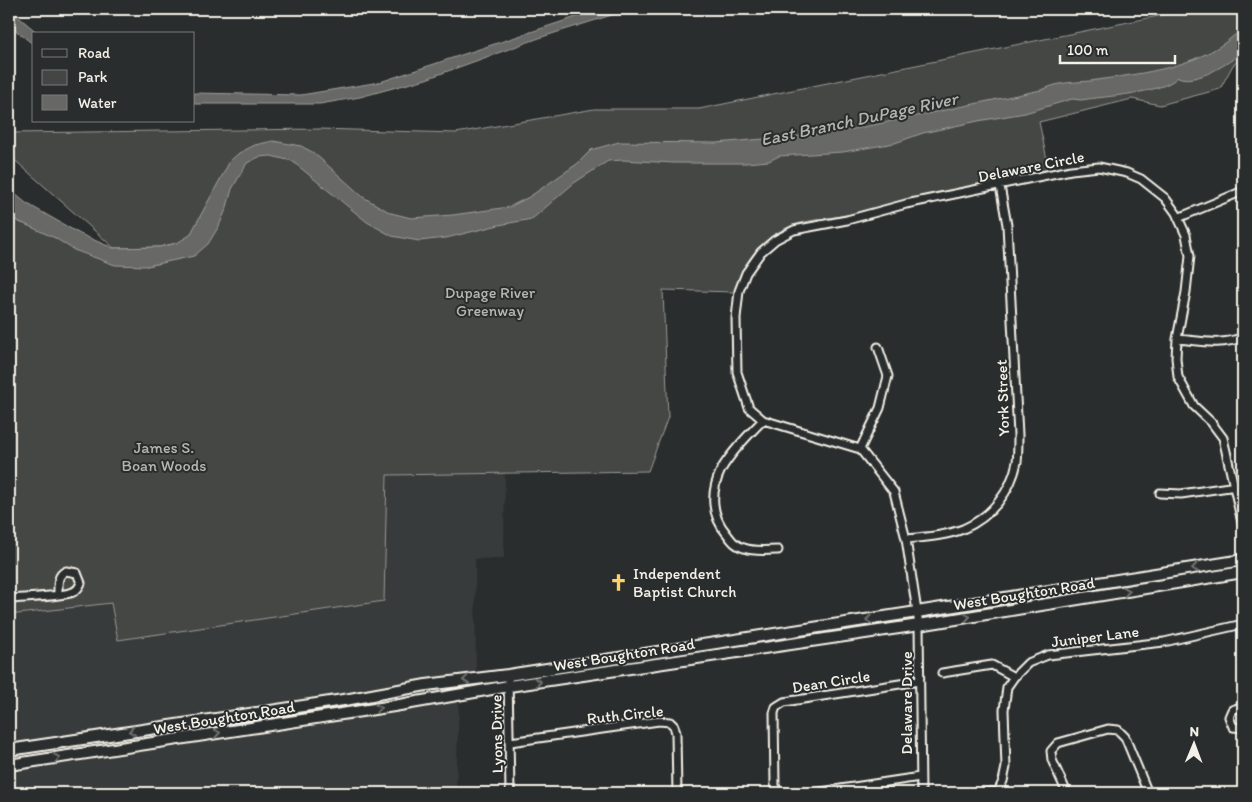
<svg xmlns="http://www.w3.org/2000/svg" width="1252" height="802" viewBox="0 0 1252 802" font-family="Itim,sans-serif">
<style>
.built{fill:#373a3a}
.green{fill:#444645;stroke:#9c9c96}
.water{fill:#676866;stroke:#9f9f9a}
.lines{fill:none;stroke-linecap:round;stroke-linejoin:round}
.minor-casing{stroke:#f4f1e8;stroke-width:11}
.secondary-casing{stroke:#f4f1e8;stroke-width:14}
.minor{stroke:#2a2d2e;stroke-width:7}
.secondary{stroke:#2a2d2e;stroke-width:10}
.oneway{stroke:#71726f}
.labels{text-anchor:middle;stroke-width:4;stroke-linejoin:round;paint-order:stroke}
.street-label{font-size:16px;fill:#f4f1e8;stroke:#2a2d2e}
.park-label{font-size:16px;fill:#b6b5af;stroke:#2a2d2e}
.poi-label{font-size:16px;fill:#f4f1e8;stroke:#2a2d2e;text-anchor:start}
.water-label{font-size:18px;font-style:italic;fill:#b5b3ae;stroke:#2a2d2e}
</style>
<rect width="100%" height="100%" fill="#2a2d2e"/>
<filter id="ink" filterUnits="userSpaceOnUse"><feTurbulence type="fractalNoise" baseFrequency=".02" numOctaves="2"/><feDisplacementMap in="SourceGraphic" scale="10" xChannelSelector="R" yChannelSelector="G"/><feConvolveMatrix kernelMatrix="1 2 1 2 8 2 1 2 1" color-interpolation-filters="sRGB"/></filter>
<g filter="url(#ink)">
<path class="built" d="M505 473 504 558 475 559 476 676 390 687 19 745H12L9 742V615L111 603 118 639 384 601 387 475Z
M459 701 456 793H9V772Z"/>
<path class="green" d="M1193 9H1243V58L1233 65 1220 89 1160 105 1132 99 1039 122 1049 169C1006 179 962 187 918 197 896 202 874 208 852 214 829 219 803 219 782 230 757 243 742 266 734 292L663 290 668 417 648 471 387 475 384 601 118 640 111 603 9 615V217L19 222 147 266 194 255 177 243 159 247 114 248 9 155V133L319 129 456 133 594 109H699Z"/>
<path class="water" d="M9 9 39 34H34V45L9 25Z
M600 9H631L542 37 426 79 360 97 320 104H194V93L301 95 380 82Z
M1243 27V52C1228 63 1197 85 1178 77 1161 94 1106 96 1081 100L1072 99 1025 113 978 121 923 133 895 143 843 152 779 156 769 161 746 163H674L623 160 608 161 574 183 532 219 499 225 446 238 419 241 392 236 367 222 292 161 271 156 259 157 247 163 232 189 227 207 219 226 208 244 194 256 147 266 115 265 74 250 55 238 9 217V189L26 203 61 223 80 234 113 248 159 247 177 243 190 235 230 161 239 153 255 145 273 141 301 146 314 153 363 197 391 213 411 218 453 215 509 207 529 197 577 164 591 150 619 142 716 143 812 135 854 129 1041 90C1047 88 1053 85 1060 84 1069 82 1080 82 1090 81 1143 73 1205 68 1243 27Z"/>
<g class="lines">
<defs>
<path id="minor" d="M1178 218 1243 191
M1177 339C1200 341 1222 346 1243 337
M763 420 860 449 894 492 906 539 919 625 921 793
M860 449 880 408 888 376 878 347
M1160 493 1181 494 1243 485
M906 539C925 537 945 536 963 529 991 517 1011 492 1017 462 1018 454 1018 444 1018 435L1007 225 1000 186
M778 550C767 550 755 552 744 548 736 546 732 541 727 534 711 516 710 492 721 470 729 455 751 432 763 420L749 408 737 372 736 318 739 291 746 273 761 252 775 240 794 230 847 220 906 204 1071 170 1099 167 1127 173 1141 179 1165 198 1176 213 1186 235 1190 256 1186 292 1177 339 1176 358 1178 377 1194 406 1211 422 1223 438 1243 527
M9 601 12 599C28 597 60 597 73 592 78 590 79 587 81 583L77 573 66 571C57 575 58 584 58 594
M942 673 992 665 1014 677
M508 675 510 793
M1243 706 1232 710 1229 717 1233 727 1243 728
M510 742 659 721 670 722 674 726 676 733 677 793
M998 792 1003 781 1006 767 1004 710 1007 687 1014 677 1028 663 1048 655 1164 642 1243 624
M778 793 775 785 774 713 776 707 784 702 919 681
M814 793 920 777
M984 793 991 792 1001 793
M1067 793 1052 760 1051 751 1058 743 1108 729 1118 730 1125 737 1148 793"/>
<path id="secondary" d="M9 750 350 699 426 685 508 675 917 612 1243 560
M9 765 394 706 509 686 919 625 1243 572"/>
</defs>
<use href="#minor" class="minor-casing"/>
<use href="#secondary" class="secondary-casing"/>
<use href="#minor" class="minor"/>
<use href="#secondary" class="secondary"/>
</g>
<defs><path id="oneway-chevron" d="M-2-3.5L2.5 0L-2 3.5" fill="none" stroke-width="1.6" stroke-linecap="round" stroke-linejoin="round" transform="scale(1.25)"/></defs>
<g class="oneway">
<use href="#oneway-chevron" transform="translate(1195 568) rotate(171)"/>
<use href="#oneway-chevron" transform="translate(1127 591) rotate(-9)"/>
<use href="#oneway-chevron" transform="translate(967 617) rotate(-9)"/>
<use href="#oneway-chevron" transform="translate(869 620) rotate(171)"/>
<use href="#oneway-chevron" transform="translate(466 680) rotate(173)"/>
<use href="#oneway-chevron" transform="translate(538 682) rotate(-9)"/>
<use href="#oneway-chevron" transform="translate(378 708) rotate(-8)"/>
<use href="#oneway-chevron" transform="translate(132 731) rotate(171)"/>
<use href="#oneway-chevron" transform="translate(217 733) rotate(-9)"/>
<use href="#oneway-chevron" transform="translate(57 758) rotate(-9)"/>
</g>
</g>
<defs>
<symbol id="church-bare" viewBox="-9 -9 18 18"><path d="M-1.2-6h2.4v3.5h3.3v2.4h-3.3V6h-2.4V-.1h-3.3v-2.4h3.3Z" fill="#ffd166" stroke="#2a2d2e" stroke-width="2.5" paint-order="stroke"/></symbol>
</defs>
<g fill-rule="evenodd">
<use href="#church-bare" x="606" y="570" width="25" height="25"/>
</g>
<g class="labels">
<g class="street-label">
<text transform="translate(1031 166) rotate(-11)" y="6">Delaware Circle</text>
<text transform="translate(1002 398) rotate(-92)" y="6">York Street</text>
<text transform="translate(1024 593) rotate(-9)" y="6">West Boughton Road</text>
<text transform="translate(1095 636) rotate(-7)" y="6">Juniper Lane</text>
<text transform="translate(624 654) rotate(-9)" y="6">West Boughton Road</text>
<text transform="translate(831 681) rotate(-9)" y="6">Dean Circle</text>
<text transform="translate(906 703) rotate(-90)" y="6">Delaware Drive</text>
<text transform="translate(625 714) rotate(-6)" y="6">Ruth Circle</text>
<text transform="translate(224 717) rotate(-9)" y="6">West Boughton Road</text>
<text transform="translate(496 734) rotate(-91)" y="6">Lyons Drive</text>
</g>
<g class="park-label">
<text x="490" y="298">Dupage River<tspan x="490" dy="18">Greenway</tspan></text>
<text x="164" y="453">James S.<tspan x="164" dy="18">Boan Woods</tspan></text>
</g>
<g class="poi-label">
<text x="633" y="579">Independent<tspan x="633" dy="18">Baptist Church</tspan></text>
</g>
<g class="water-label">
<text transform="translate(859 119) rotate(-12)" y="6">East Branch DuPage River</text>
</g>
</g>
<rect width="1252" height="802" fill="none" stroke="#2a2d2e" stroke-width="30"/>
<rect x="15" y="15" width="1222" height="772" fill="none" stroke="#f4f1e8" stroke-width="2" filter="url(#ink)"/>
<rect x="32" y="32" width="162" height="90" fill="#2a2d2e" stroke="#7b7b78"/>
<rect x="42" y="49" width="25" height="8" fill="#2a2d2e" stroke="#7b7b78"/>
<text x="78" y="58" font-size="15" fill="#f4f1e8">Road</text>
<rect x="42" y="70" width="25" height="15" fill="#444645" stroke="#7b7b78"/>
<text x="78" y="82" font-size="15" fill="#f4f1e8">Park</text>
<rect x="42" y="95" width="25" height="15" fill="#676866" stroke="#7b7b78"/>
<text x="78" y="108" font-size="15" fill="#f4f1e8">Water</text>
<g transform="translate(1194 744) rotate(1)" stroke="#2a2d2e" stroke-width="4" paint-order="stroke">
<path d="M0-4L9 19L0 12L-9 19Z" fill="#f4f1e8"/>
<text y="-8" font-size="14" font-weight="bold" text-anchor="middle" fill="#f4f1e8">N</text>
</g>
<path d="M1060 55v8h115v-8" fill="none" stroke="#f4f1e8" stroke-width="2.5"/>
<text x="1067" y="55" font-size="15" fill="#f4f1e8" stroke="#2a2d2e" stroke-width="4" paint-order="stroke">100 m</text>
</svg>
